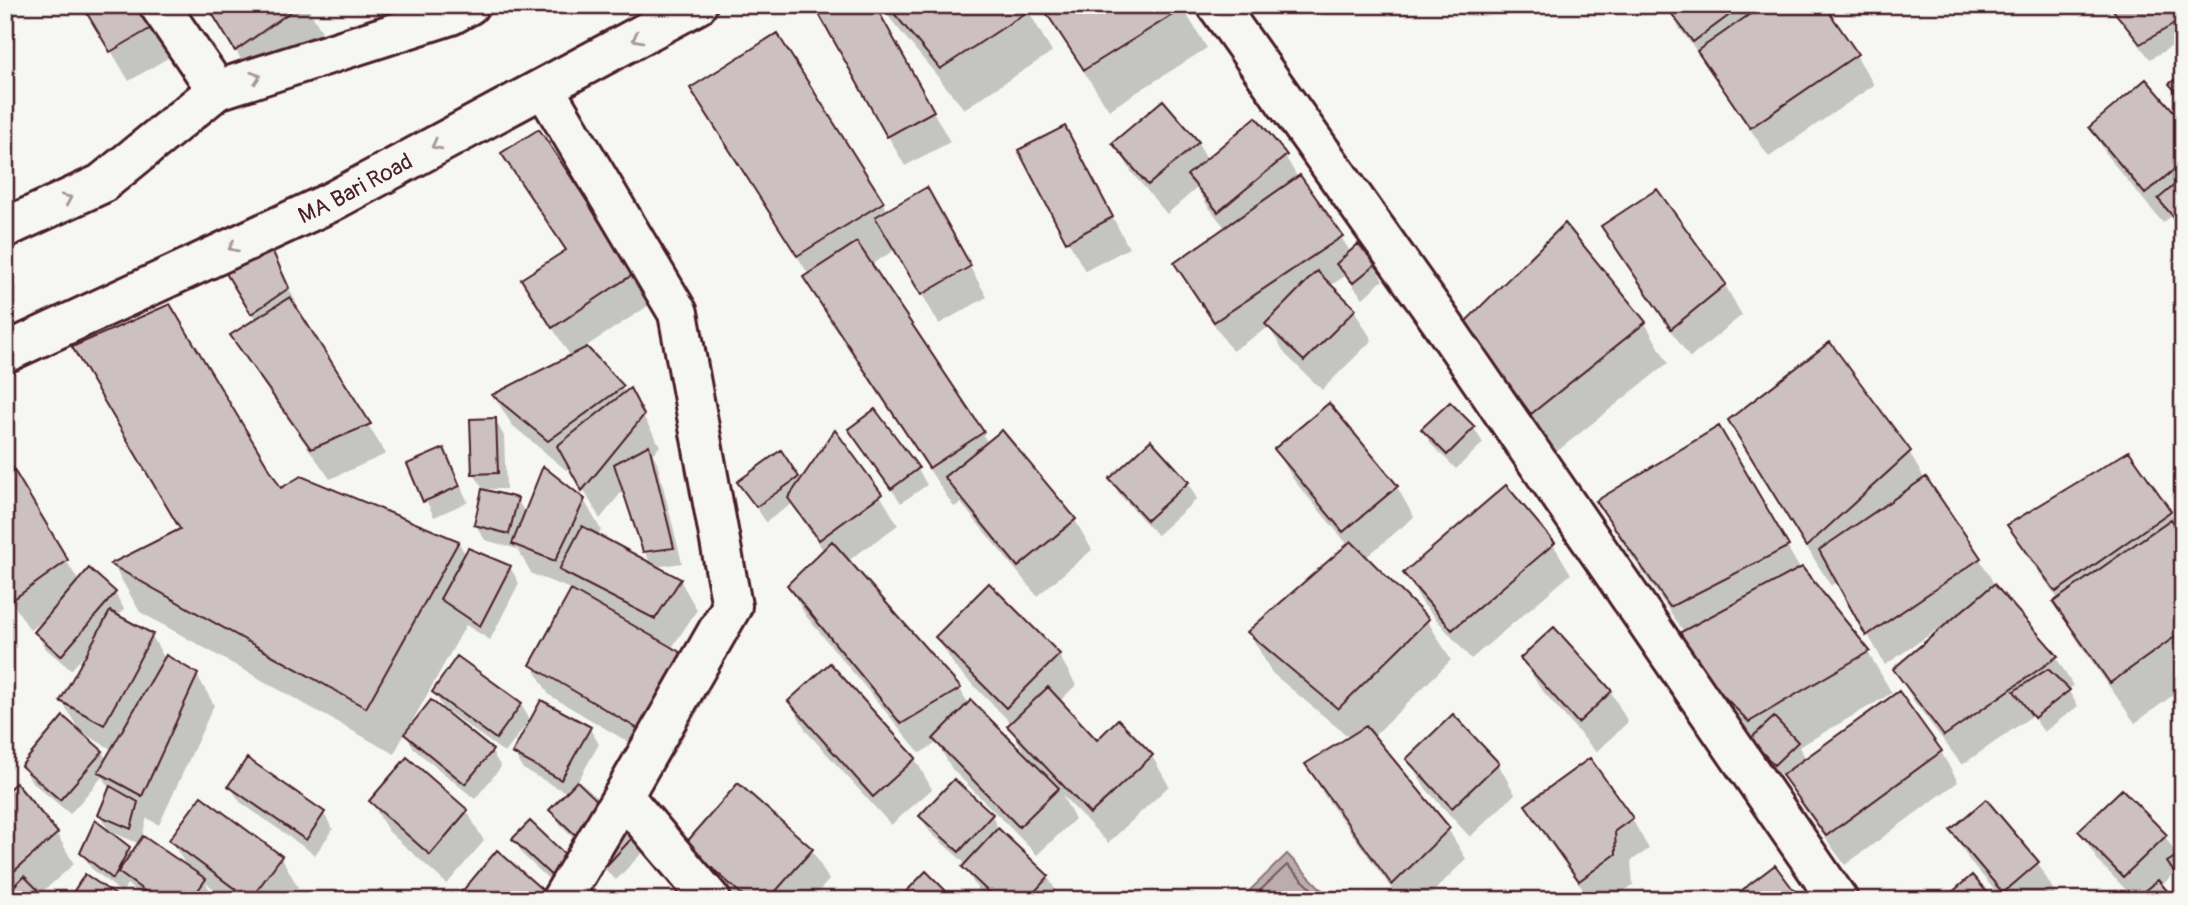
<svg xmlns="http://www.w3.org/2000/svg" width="2188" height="905" viewBox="0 0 2188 905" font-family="Pangolin,sans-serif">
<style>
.water{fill:#bbadae;stroke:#8e747a;stroke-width:2}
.shadow{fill:#0003;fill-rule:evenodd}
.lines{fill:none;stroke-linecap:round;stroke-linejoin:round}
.shore{stroke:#77585f;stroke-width:2}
.building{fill:#ccc1c0;stroke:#4a1f2b;stroke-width:2}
.street-casing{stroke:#4a1f2b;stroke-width:44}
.primary-casing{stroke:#4a1f2b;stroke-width:44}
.street{stroke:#f6f6f2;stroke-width:38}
.primary{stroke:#f6f6f2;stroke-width:38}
.oneway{stroke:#a99598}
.labels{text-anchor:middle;stroke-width:5;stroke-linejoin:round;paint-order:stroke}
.street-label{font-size:23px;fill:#4a1f2b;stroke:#f6f6f2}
</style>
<rect width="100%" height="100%" fill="#f6f6f2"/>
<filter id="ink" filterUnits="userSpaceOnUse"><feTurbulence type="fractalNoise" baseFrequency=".0143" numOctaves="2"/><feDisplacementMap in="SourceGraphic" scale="14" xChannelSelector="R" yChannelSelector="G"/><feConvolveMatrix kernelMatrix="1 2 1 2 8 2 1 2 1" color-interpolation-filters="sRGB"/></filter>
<g filter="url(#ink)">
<path class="water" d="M1287 854 1332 900H1240Z"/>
<path class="shadow" d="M84 5H138L168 58 129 81Z
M208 5H306L322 32 253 79Z
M352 5H366L357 12Z
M874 5 950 142 905 166 888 136Z
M879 5H1025L1052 52 964 109Z
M1040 5H1181L1207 48 1109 110Z
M1262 5H1278L1268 13Z
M1666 5H1822L1856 55 1874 85 1769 157 1707 65 1680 29Z
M2108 5H2183V40L2150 59Z
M692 89 882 202 888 212 926 190 987 297 939 324 896 249 871 265 988 443 1002 432 1075 520 1092 550 1037 596 961 503 954 507 828 318 805 278 809 275 716 129Z
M1163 102 1198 143 1207 160 1285 156 1298 178 1341 237 1351 253 1374 265 1383 280 1363 298 1345 276 1330 286 1354 310 1372 340 1322 390 1285 354 1269 327 1232 351 1193 293 1176 263 1226 229 1207 205 1197 188 1167 214 1132 173 1115 143Z
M2183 125V235L2170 217 2163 223 2108 157 2091 127Z
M1065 128 1129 248 1085 271 1068 241Z
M504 154 634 274 651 304 585 347 626 393 629 391 660 446 653 454 657 462 682 563 655 567 680 580 697 610 671 649 693 661 710 691 667 765 549 695 532 665 573 590 532 574 517 549 485 540 475 524 517 499 526 515 584 500 601 530 598 537 653 566 644 551 624 489 600 519 571 467 566 470 512 425 494 396 571 357 541 310 566 252Z
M1603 226 1725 285 1742 315 1690 358 1620 256Z
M268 245 297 305 294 307 386 454 330 479 250 365 232 335 256 320 235 286Z
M1466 323H1645L1668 363 1555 453 1489 364Z
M1329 405 1397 487 1414 517 1365 558 1427 620 1451 660 1373 737 1448 829 1466 859 1425 900H1400L1324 795 1307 765 1350 738 1272 673 1249 632 1349 546 1293 479 1276 449Z
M875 412 918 469 927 485 901 503 850 430Z
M495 420 504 436 506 489H483L474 474Z
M1474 428 1483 443 1456 469 1432 445 1423 429Z
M1719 428 1800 569 1868 652 1892 693 1799 747 1807 760 1898 694 1941 752 1958 782 1845 865 1802 806 1785 777 1784 779 1761 755 1754 742 1694 680 1684 632 1621 541 1598 501Z
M835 433 880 495 898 525 848 561 960 689 969 705 1026 755 1009 727 1012 724 955 667 937 637 1059 655 1076 685 1059 702 1097 742 1152 756 1169 786 1108 843 1062 795 1075 819 1037 855 952 769 937 743 920 753 806 616 789 586 824 551 808 529 793 503 766 522 739 482 798 478 801 483Z
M443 450 468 502 434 517 409 465Z
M1909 452 1925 480 1980 559 1998 591 2056 657 2073 686 2068 690 2078 706 2044 732 2032 716 1962 765 1913 700 1896 670 1945 627 1944 625 1885 665 1837 580 1831 586 1753 461Z
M5 458 79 582 115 593 124 609 117 617 152 636 165 659 197 675 214 705 159 825 147 818 142 837 188 869 171 840 281 857 298 887 289 900H228L206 883 213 896 211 900H146L127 884 122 893 91 868 82 852 129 848 133 854 140 844 109 831 100 815 110 790 102 777 70 814 32 782 23 767 80 732 62 701 89 652 88 651 71 670 45 648 36 632 47 618 30 630 5 591ZM83 733 113 750 107 760 102 752 82 734Z
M1111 480 1188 483 1197 499 1157 535 1120 495Z
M281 490 458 542 466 555 510 567 519 583 490 640 466 625 409 727 410 729 432 702 492 752 501 767 475 799 415 750 405 733 394 754 140 612 113 565Z
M2170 512 2183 534V688L2135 723 2079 643 2055 603 2059 600 2027 556 2009 526Z
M1553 544 1571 574 1471 659 1423 604 1405 574Z
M1522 658 1611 692 1628 722 1596 752 1540 688Z
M830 665 915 759 932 789 891 825 807 732 790 702Z
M434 692 521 704 531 722 590 729 599 744 577 783 633 838 642 853 616 880 561 826 552 810 567 793 523 769 514 753 530 723 528 722 505 753 443 708Z
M1453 717 1498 764 1515 794 1470 837 1426 789 1408 759Z
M247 761 324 814 333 829 315 855 240 802 230 786Z
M1590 761 1632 819 1649 849 1631 861 1633 885 1611 900H1591L1544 835 1527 805Z
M16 785 57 834 74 864 40 894 5 900V794Z
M371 801 467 811 484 841 447 884 388 831Z
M1986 801 2038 863 2055 893 2047 900H2003L1969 860 1952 830Z
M992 815 1000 832 1048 877 1061 900H984L964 867 967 865 930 832 921 817Z
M2080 831 2165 836 2178 857 2183 854V885L2175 873 2161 886 2136 900 2098 861Z
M514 839 586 876 595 892 587 900H571L523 855Z
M687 844 812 850 829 880 811 900H734L704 874Z"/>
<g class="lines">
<path class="shore" d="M1250 900 1287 865 1323 900"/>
</g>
<path class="building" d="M82 5H140L153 27 110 52Z
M207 5H300L235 51Z
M814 5H875L934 111 887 137Z
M887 5H1027L1030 10 940 69Z
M1041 5H1183L1185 7 1084 70Z
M1665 5H1743L1693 42Z
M1763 5H1824L1858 54 1750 128 1697 51Z
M2109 5H2183V19L2140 44Z
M777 33 884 202 797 256 690 88Z
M2183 73V100L2169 84Z
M2146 79 2183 122V162L2145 194 2089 127Z
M1163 100 1199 142 1148 185 1112 143Z
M1256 117 1287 155 1218 212 1187 175Z
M1065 126 1113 217 1066 242 1018 150Z
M539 129 635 273 552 328 521 279 566 250 501 153Z
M1300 175 1343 236 1214 322 1174 263Z
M2183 178V228L2158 199Z
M927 187 971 266 921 295 875 217Z
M1657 189 1726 284 1671 329 1601 226Z
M1565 223 1646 322 1531 414 1464 323Z
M857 242 984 432 929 468 803 277Z
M269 243 289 288 251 314 224 270Z
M1358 244 1376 264 1353 283 1336 264Z
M1317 271 1356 309 1304 361 1265 324Z
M290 297 371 424 311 449 230 335Z
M170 304 281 488 301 476 459 541 366 708 110 564 180 529 72 347Z
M1830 342 1911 451 1806 547 1728 420Z
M587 347 624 386 548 441 492 395Z
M630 388 644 415 582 491 557 446Z
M1450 402 1475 427 1447 455 1421 429Z
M1329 403 1398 486 1343 532 1274 449Z
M875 409 919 468 891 489 848 429Z
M496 418 498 473 472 474 470 419Z
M1719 426 1789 546 1670 607 1596 501Z
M835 430 882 494 819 540 788 498Z
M1002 430 1076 519 1018 567 944 477Z
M1151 440 1189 482 1147 520 1109 479Z
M649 445 674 548 643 552 614 464Z
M444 448 460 486 423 502 407 464Z
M781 450 799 477 756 507 737 482Z
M2129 451 2171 511 2056 592 2007 525Z
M5 455 68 560 11 601 5 591Z
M543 466 585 499 555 561 512 544Z
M1926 477 1981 558 1866 636 1819 550Z
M1506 485 1555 543 1452 630 1403 573Z
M482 489 518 498 509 534 474 525Z
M2171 519 2183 536V631L2110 683 2053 602Z
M582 526 681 579 655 619 559 570Z
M832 541 961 688 901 724 787 585Z
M1351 541 1429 619 1338 709 1247 632Z
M468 548 511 566 480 626 440 599Z
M1802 567 1870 651 1749 722 1668 639Z
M89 568 116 592 61 656 34 632Z
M989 583 1060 654 1006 708 935 637Z
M1994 584 2058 656 1944 736 1893 669Z
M571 590 694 660 650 736 530 665Z
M110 611 153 634 104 725 60 701Z
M1554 627 1612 691 1578 723 1520 658Z
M166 655 198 674 142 796 98 772Z
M457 656 522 703 496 739 432 692Z
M830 663 916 758 873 797 788 701Z
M2048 669 2070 690 2034 718 2014 691Z
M1048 687 1097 740 1118 719 1153 755 1090 814 1007 726Z
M1899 691 1942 751 1826 836 1782 775Z
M431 700 493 750 465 784 404 734Z
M541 700 591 727 561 780 512 753Z
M971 700 1059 788 1019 827 933 739Z
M1453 714 1499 763 1452 808 1406 759Z
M63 716 103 751 60 800 21 766Z
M1774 717 1798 742 1774 765 1750 739Z
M1366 726 1450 828 1392 885 1305 764Z
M407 757 468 810 430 855 369 801Z
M247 758 325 812 306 840 228 786Z
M1590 758 1633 818 1615 831 1616 854 1579 881 1525 805Z
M954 779 993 814 959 852 919 816Z
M577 781 634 836 607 865 549 810Z
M16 783 58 833 5 879V792Z
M738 783 813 849 768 900H748L685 844Z
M110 786 138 802 131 829 98 815Z
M2122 789 2167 835 2123 877 2078 831Z
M201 796 282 856 250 900 169 840Z
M1986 799 2039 862 2003 893 1950 830Z
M95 820 130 847 113 879 80 853Z
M530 821 587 875 570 893 512 839Z
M998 828 1049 876 1027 900H997L962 867Z
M143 836 206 879 191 900H157L118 872Z
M497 850 554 900H455Z
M2183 852V885L2167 862Z
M1775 865 1801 900H1729Z
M926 871 955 900H898Z
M85 874 123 900H68Z
M1972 875 1994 900H1943Z
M24 876 48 900H5V895Z
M2158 880 2175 900H2133Z"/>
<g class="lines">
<defs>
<path id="street" d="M159 5 217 90
M1217 5 1442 323 1838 900
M544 88 678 313 732 606 623 796 561 900
M623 796 711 900"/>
<g id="primary">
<path d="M5 228 101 184 217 90 451 15 469 5"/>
<path id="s1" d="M5 353 329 203 697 5"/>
</g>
</defs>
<use href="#street" class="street-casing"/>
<use href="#primary" class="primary-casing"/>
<use href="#street" class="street"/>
<use href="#primary" class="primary"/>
</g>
<defs><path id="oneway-chevron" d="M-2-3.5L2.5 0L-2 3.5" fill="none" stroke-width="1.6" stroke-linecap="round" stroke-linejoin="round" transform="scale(1.75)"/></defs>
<g class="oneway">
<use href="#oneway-chevron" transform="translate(637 38) rotate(152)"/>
<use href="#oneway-chevron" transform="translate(256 77) rotate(-18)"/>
<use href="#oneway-chevron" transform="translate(436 145) rotate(152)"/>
<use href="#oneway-chevron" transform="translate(67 199) rotate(-24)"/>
<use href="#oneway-chevron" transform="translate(233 247) rotate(155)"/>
</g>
</g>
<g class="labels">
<g class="street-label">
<text dy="8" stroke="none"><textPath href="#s1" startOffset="387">MA Bari Road</textPath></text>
</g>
</g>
<rect width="2188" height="905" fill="none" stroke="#f6f6f2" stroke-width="28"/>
<rect x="14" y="14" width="2160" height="877" fill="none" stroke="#4a1f2b" stroke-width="2.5" filter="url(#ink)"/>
</svg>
